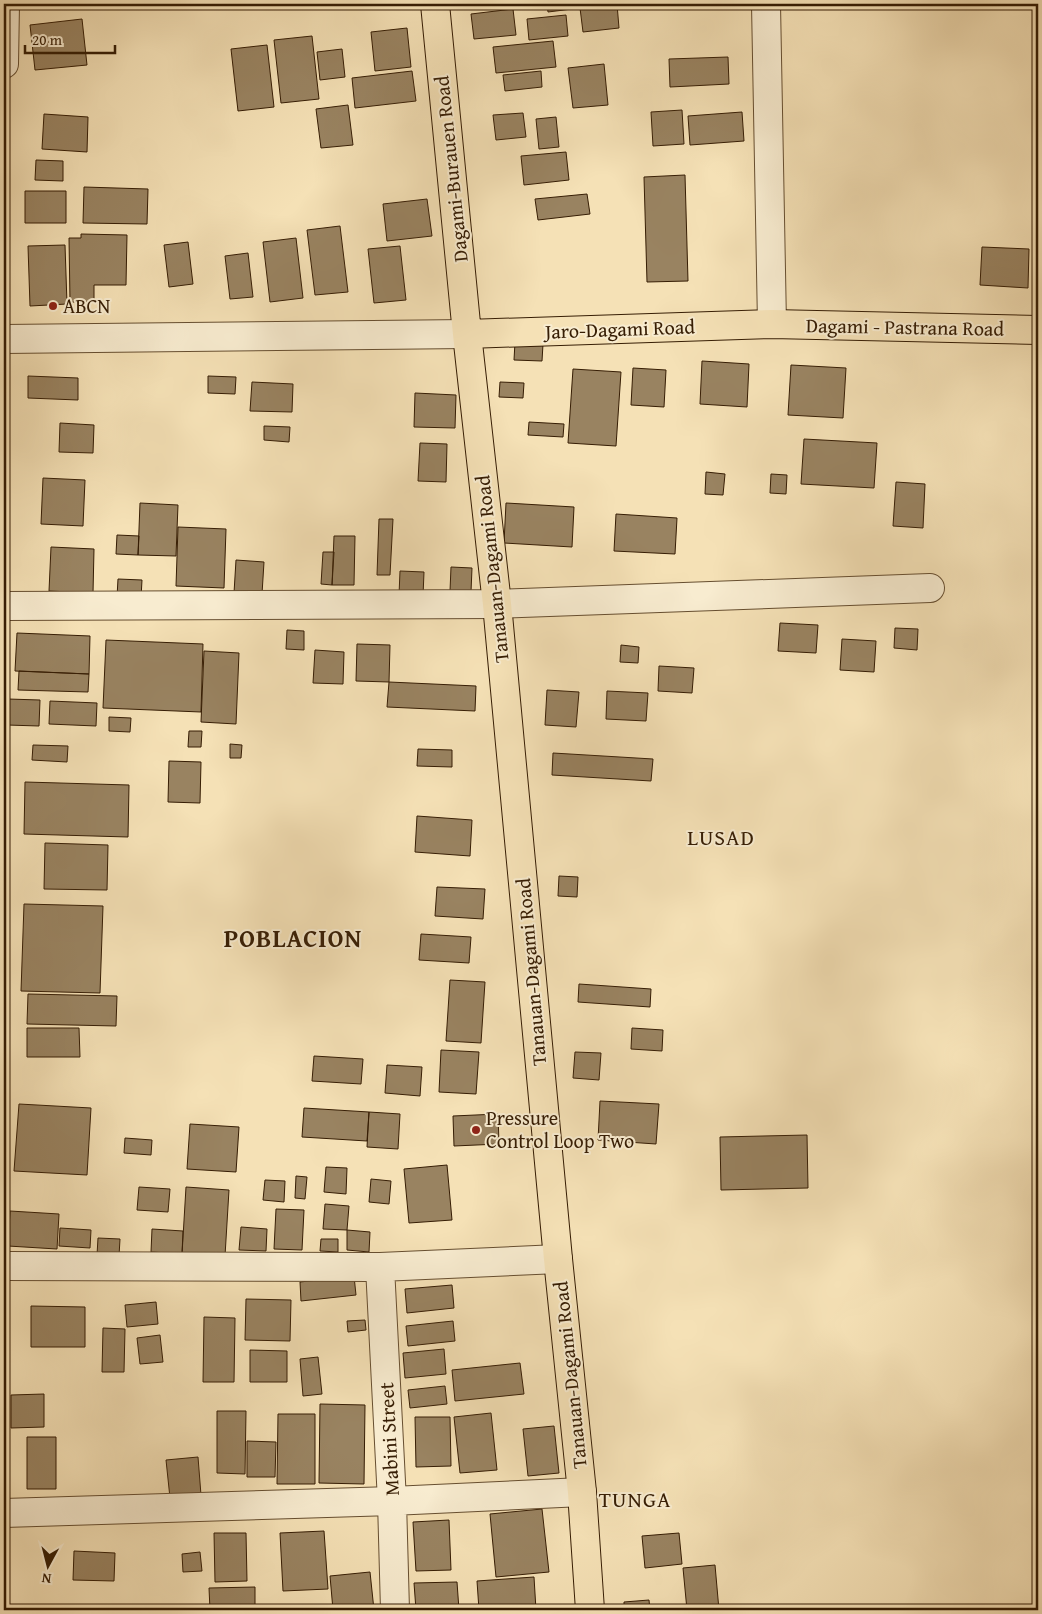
<svg xmlns="http://www.w3.org/2000/svg" width="1042" height="1614" viewBox="0 0 1042 1614" font-family="'Gentium Book Plus',serif">
<style>
.building{fill:#998361;stroke:#361d04}
.lines{fill:none;stroke-linecap:round;stroke-linejoin:round}
.minor-casing{stroke:#664e30;stroke-width:30}
.major-casing{stroke:#361d04;stroke-width:30}
.minor{stroke:#f8ecd0;stroke-width:28}
.major{stroke:#f5e1b6;stroke-width:28}
.poi-dot{fill:#8f2418;stroke:#f8ecd0;stroke-width:2}
.labels{text-anchor:middle;stroke-width:4;stroke-linejoin:round;paint-order:stroke}
.street-label{font-size:20px;fill:#361d04;stroke:#f8ecd0}
.poi-label{font-size:20px;fill:#361d04;stroke:#f8ecd0;text-anchor:start}
.quarter-label{font-size:22px;letter-spacing:1px;fill:#361d04;stroke:#f8ecd0}
.district-label{font-size:25px;font-weight:bold;letter-spacing:1px;fill:#361d04;stroke:#f8ecd0}
</style>
<rect width="100%" height="100%" fill="#f5e1b6"/>
<filter id="stains"><feTurbulence type="fractalNoise" baseFrequency=".004" numOctaves="4"/><feColorMatrix values="0 0 0 0 .2 0 0 0 0 .09 0 0 0 0 .02 0 0 0 .5 -.17"/></filter>
<radialGradient id="worn" r=".72"><stop offset=".6" stop-color="#630" stop-opacity="0"/><stop offset="1" stop-color="#630" stop-opacity=".3"/></radialGradient>
<path class="building" d="M547 4H579L580 8 548 12Z
M617 4 619 28 583 32 580 8Z
M513 9 516 35 474 39 471 14Z
M566 15 568 36 529 40 527 19Z
M82 19 87 65 35 70 30 25Z
M407 28 411 67 375 71 371 32Z
M312 36 319 99 281 103 274 40Z
M553 41 556 67 496 73 493 47Z
M267 45 274 107 238 111 231 49Z
M342 49 345 77 320 80 317 52Z
M728 57 729 84 670 87 669 59Z
M604 64 608 105 573 108 568 68Z
M412 71 416 101 355 108 352 78Z
M541 71 542 87 505 91 503 75Z
M348 105 353 145 321 148 316 109Z
M682 110 684 144 653 146 651 112Z
M742 112 744 141 690 145 688 116Z
M523 113 526 137 496 140 493 115Z
M44 114 88 117 87 152 42 149Z
M556 117 559 147 539 149 536 119Z
M566 152 569 180 524 185 521 156Z
M36 160 63 161V181L35 180Z
M685 175 688 281 647 282 644 177Z
M84 187 148 189 147 224 83 223Z
M25 191H66V223H25Z
M587 194 590 214 538 220 535 199Z
M427 199 432 236 387 241 383 204Z
M340 226 348 292 315 295 307 230Z
M81 234 127 235 126 285H94V302H70L69 238H81Z
M296 238 303 298 270 302 263 242Z
M188 242 193 284 169 287 164 245Z
M65 245 67 304 30 306 28 246Z
M400 246 406 300 374 303 368 249Z
M982 247 1029 249 1028 288 980 285Z
M248 253 253 297 230 299 225 256Z
M515 342 543 344 542 361 514 360Z
M702 361 749 364 747 407 700 404Z
M791 365 846 368 843 418 788 415Z
M633 368 666 370 664 407 631 405Z
M573 369 621 372 616 446 568 443Z
M28 376 78 378V400L28 398Z
M208 376 236 377 235 394 208 393Z
M252 382 293 384 292 412 250 411Z
M500 382 524 383 523 398 499 397Z
M415 393 456 395 455 428 414 427Z
M529 422 564 424 563 437 528 435Z
M60 423 94 425 93 453 59 452Z
M264 426 290 427 289 442 264 440Z
M804 439 877 443 874 488 801 484Z
M420 443 447 444 446 482 418 481Z
M706 472 725 474 723 495 705 494Z
M771 474 787 475 786 494 770 493Z
M43 478 85 480 83 526 41 524Z
M896 482 925 484 923 528 893 526Z
M140 503 178 505 176 556 138 555Z
M506 503 574 507 572 547 504 543Z
M616 514 677 518 675 554 614 551Z
M379 519H393L390 575H377Z
M178 527 226 529 224 588 176 586Z
M117 535 139 536 138 555 116 554Z
M334 536H355L354 585H332Z
M51 547 94 549 93 593 49 591Z
M323 552H334L332 585 321 584Z
M236 560 264 562 262 594 234 593Z
M451 567 472 568 471 592 450 591Z
M400 571 424 572 423 596 399 595Z
M118 579 142 580 141 598 117 597Z
M780 623 818 625 816 653 778 651Z
M895 628 918 629 917 650 894 648Z
M287 630 304 631V650L286 649Z
M17 633 90 636 89 674 15 671Z
M842 639 876 641 874 672 840 670Z
M106 640 203 644 201 712 103 708Z
M357 644 390 645 389 682 356 681Z
M621 645 639 647 638 663 620 662Z
M315 650 344 652 343 684 313 683Z
M204 651 239 653 236 724 201 722Z
M659 666 694 668 692 693 658 691Z
M19 671 89 674 88 692 18 690Z
M389 682 476 686 475 711 387 707Z
M547 690 579 692 576 727 545 725Z
M607 691 648 693 646 721 606 719Z
M8 699 40 700 39 726 7 725Z
M50 701 97 703 96 726 49 724Z
M109 717 131 718 130 732 109 731Z
M189 731H202L201 747H188Z
M230 744 242 745 241 758H230Z
M33 745 68 746 67 762 32 760Z
M418 749 452 750V767L417 766Z
M553 753 653 759 651 781 552 775Z
M169 761 201 762 200 803 168 802Z
M25 782 129 785 128 837 24 834Z
M417 816 472 820 470 856 415 852Z
M45 843 108 845 107 890 44 889Z
M559 876 578 877 577 897 558 896Z
M437 887 485 889 483 919 435 916Z
M24 904 103 906 100 993 21 991Z
M421 934 471 937 469 963 419 960Z
M450 980 485 982 481 1043 446 1041Z
M579 984 651 989 650 1007 578 1002Z
M28 994 117 996 116 1026 27 1024Z
M27 1028H79L80 1057H27Z
M632 1028 663 1030 662 1051 631 1049Z
M441 1050 479 1052 476 1094 439 1092Z
M575 1052 601 1053 599 1080 573 1078Z
M314 1056 363 1059 361 1084 312 1081Z
M387 1065 422 1067 420 1096 385 1093Z
M600 1101 659 1104 656 1144 598 1140Z
M19 1104 91 1108 87 1175 14 1171Z
M304 1108 369 1112 367 1141 302 1137Z
M369 1112 400 1114 398 1149 367 1147Z
M498 1114 499 1144 454 1146 453 1116Z
M190 1124 239 1127 236 1172 187 1169Z
M807 1135 808 1188 721 1190 720 1137Z
M125 1138 152 1140 151 1155 124 1153Z
M447 1165 452 1220 409 1223 404 1169Z
M326 1167 347 1168 346 1194 324 1192Z
M296 1176 307 1177 305 1199 295 1198Z
M371 1179 391 1181 389 1204 369 1202Z
M265 1180 285 1181 284 1202 263 1200Z
M139 1187 170 1189 168 1212 137 1210Z
M186 1187 229 1190 225 1256 182 1254Z
M325 1204 349 1206 347 1230 323 1229Z
M276 1209 304 1210 302 1250 274 1249Z
M10 1211 59 1214 57 1249 8 1246Z
M241 1227 267 1229 266 1251 239 1250Z
M60 1228 91 1230 90 1248 59 1246Z
M152 1229 183 1231 182 1254 151 1252Z
M347 1230 370 1232 369 1252 347 1250Z
M98 1238 120 1239 119 1256 97 1255Z
M321 1239H338V1252L320 1251Z
M354 1276 356 1295 301 1301 300 1282Z
M452 1285 454 1308 407 1313 405 1289Z
M246 1299 291 1300 290 1341 245 1340Z
M156 1302 158 1324 127 1327 125 1305Z
M31 1306 85 1307V1347H31Z
M204 1317 235 1318 234 1382H203Z
M365 1320 366 1330 348 1332 347 1321Z
M453 1321 455 1341 408 1346 406 1326Z
M103 1328 125 1329 124 1372H102Z
M160 1335 163 1362 140 1364 137 1338Z
M444 1349 446 1374 405 1378 403 1353Z
M250 1350 287 1351V1382H250Z
M318 1357 322 1394 303 1396 300 1359Z
M520 1363 524 1394 455 1401 452 1370Z
M445 1386 447 1404 410 1408 408 1390Z
M44 1394V1427L11 1428V1395Z
M320 1404 365 1405 364 1484 319 1483Z
M217 1411H246L245 1474 217 1473Z
M491 1413 497 1470 460 1473 454 1417Z
M278 1414H315V1484H277Z
M415 1417H450L451 1466 416 1467Z
M554 1426 559 1473 528 1476 523 1429Z
M27 1437H56V1489H27Z
M247 1441 276 1442 275 1477H247Z
M198 1457 201 1495 170 1498 166 1460Z
M542 1509 549 1572 496 1577 490 1514Z
M449 1520 451 1570 416 1571 413 1522Z
M324 1531 328 1589 283 1591 280 1533Z
M214 1533H246L247 1581 215 1582Z
M679 1533 682 1564 645 1568 642 1536Z
M74 1551 115 1553 114 1581 73 1580Z
M200 1552 202 1571 183 1572 182 1554Z
M715 1565 719 1610H687L683 1568Z
M370 1572 374 1610H333L330 1576Z
M534 1577 536 1610H479L477 1581Z
M457 1582 459 1610H416L414 1583Z
M255 1587V1610H210L209 1588Z
M649 1600 650 1610H624V1602Z"/>
<g class="lines">
<defs>
<path id="minor" d="M766 4 772 324
M4 64 5 4
M4 339 467 334
M4 606 497 604 930 588
M4 1266 380 1267 558 1259
M380 1267 392 1501 395 1610
M4 1513 392 1501 582 1492"/>
<path id="major" d="M435 4 467 334 497 604 558 1259 582 1492 590 1610
M467 334 772 324 1038 330"/>
</defs>
<use href="#minor" class="minor-casing"/>
<use href="#major" class="major-casing"/>
<use href="#minor" class="minor"/>
<use href="#major" class="major"/>
</g>
<g class="poi-dot">
<circle cx="53" cy="306" r="5"/>
<circle cx="476" cy="1130" r="5"/>
</g>
<g class="labels">
<g class="street-label">
<text transform="translate(451 169) rotate(-96)" y="7">Dagami-Burauen Road</text>
<text transform="translate(905 327) rotate(1)" y="7">Dagami - Pastrana Road</text>
<text transform="translate(620 329) rotate(-2)" y="7">Jaro-Dagami Road</text>
<text transform="translate(492 569) rotate(-96)" y="7">Tanauan-Dagami Road</text>
<text transform="translate(531 972) rotate(-95)" y="7">Tanauan-Dagami Road</text>
<text transform="translate(570 1375) rotate(-96)" y="7">Tanauan-Dagami Road</text>
<text transform="translate(389 1439) rotate(-93)" y="7">Mabini Street</text>
</g>
<g class="poi-label">
<text x="63" y="313">ABCN</text>
<text x="486" y="1125">Pressure<tspan x="486" dy="23">Control Loop Two</tspan></text>
</g>
<g class="quarter-label">
<text x="721" y="845">LUSAD</text>
<text x="635" y="1507">TUNGA</text>
</g>
<g class="district-label">
<text x="293" y="947">POBLACION</text>
</g>
</g>
<rect width="1042" height="1614" fill="none" stroke="#f5e1b6" stroke-width="20"/>
<rect x="5" y="5" width="1032" height="1604" fill="none" stroke="#361d04" stroke-width="2.5"/>
<rect x="10" y="10" width="1022" height="1594" fill="none" stroke="#361d04"/>
<g transform="translate(48 1566) rotate(187)" stroke="#f8ecd0" stroke-width="4" paint-order="stroke">
<path d="M0-4L9 19L0 12L-9 19Z" fill="#361d04"/>
<text y="-8" font-size="14" font-weight="bold" text-anchor="middle" fill="#361d04">N</text>
</g>
<path d="M25 45v8h90v-8" fill="none" stroke="#361d04" stroke-width="2.5"/>
<text x="32" y="45" font-size="15" fill="#361d04" stroke="#f8ecd0" stroke-width="4" paint-order="stroke">20 m</text>
<rect width="100%" height="100%" filter="url(#stains)"/>
<rect width="100%" height="100%" fill="url(#worn)"/>
</svg>
